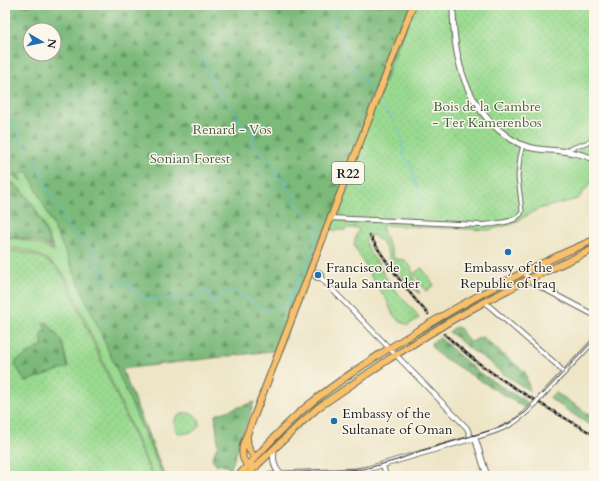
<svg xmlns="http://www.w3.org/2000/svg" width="599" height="481" viewBox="0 0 599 481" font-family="Cardo,serif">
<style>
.grass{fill:url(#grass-dots);stroke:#5b7b56}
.forest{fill:url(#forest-firs);stroke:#4c6b4b;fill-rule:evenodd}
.garden{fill:#9ada90;stroke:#5b7b56}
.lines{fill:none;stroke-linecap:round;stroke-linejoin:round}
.stream{stroke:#60c3de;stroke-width:1}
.pedestrian-casing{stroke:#666258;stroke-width:5}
.minor-casing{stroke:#666258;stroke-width:6}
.tertiary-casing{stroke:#666258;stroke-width:7}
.primary-casing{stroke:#666258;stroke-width:8}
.pedestrian{stroke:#fff;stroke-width:3}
.minor{stroke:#fff;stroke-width:4}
.tertiary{stroke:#fff;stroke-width:5}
.primary{stroke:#f7c06c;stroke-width:6}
.tram{stroke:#1c1c1c;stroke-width:1}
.rail-casing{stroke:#1c1c1c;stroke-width:2.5}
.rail{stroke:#fbf7ec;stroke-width:1;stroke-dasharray:3;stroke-linecap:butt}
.minor-bridge-casing{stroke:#666258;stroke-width:6;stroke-linecap:butt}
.minor-bridge{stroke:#fff;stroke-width:4}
.poi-dot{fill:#1f6fb2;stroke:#fbf7ec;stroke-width:1.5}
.labels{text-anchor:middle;stroke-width:3;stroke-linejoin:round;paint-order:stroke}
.shield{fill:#fbf7ec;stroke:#5f5e5a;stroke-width:1}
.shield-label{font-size:13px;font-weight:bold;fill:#1c1c1c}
.park-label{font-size:14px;fill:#485e45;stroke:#fbf7ec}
.poi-label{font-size:14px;fill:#1c1c1c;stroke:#fbf7ec;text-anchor:start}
</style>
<defs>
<pattern id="grass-dots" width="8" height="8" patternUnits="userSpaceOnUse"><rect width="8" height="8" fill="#9ada90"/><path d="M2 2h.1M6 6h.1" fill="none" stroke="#84ba7c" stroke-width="1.8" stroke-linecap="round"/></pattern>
<pattern id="forest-firs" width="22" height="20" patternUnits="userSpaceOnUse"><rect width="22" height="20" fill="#7bba7a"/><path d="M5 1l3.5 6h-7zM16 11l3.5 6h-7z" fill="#649663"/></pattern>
</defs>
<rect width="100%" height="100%" fill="#fbf7ec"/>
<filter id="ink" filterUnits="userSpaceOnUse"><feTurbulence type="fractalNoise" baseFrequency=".025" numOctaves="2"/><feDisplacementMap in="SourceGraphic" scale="8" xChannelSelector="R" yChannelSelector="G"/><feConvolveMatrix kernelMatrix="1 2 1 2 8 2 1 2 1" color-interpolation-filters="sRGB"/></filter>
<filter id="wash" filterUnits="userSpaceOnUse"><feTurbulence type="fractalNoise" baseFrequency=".012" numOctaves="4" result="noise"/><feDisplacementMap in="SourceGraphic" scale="16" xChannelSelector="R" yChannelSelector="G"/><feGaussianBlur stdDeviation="0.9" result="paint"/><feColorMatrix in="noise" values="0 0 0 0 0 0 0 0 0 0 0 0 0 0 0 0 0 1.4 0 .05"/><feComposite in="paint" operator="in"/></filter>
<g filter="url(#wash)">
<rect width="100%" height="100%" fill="#eee5c6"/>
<path class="grass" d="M414 5H594V179L578 199 538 209 512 224 488 230 382 225 384 234 395 259 405 260 411 267 416 287 420 294 407 283 390 258 385 247 381 241 376 238 373 235 365 240 370 253 379 264 384 275 401 297 414 311 419 318 408 325 399 321 393 315 387 300 377 287 367 269 354 245 356 236 359 229 357 228H348L346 230H326Z
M5 250C29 252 52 257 65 279L152 476H5Z
M521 276 523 279 403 348 400 343 468 303Z
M383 354 386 359 363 374 267 453 264 450 285 428 321 397Z
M186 413C188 413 190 413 192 414 201 417 202 426 194 431 190 433 185 433 181 434L176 431C173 419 174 416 186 413Z"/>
<path class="forest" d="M5 5H414L280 350 122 369 165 476H163L66 254 28 171 22 182 5 173ZM30 30H54V54H30Z
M5 179C32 193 42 224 53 250 40 240 21 237 5 237Z
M47 322 62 341 68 367 25 382 15 364 16 361 43 345 41 338 42 332 46 331 43 323Z
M455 327 460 328 469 342C474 342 477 338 482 337L516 365 525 372 530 391 500 372 490 362 470 349 449 332Z
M440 338 478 372 528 403 525 408 439 355 432 347 431 343Z
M555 392 594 417V428L552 400 550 397Z
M254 402 230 471 227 466 216 464 212 459 218 444 215 415Z"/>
<path class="garden" d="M28 171 66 254 163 476H153L67 279C52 257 30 249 5 248V238C24 238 38 243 55 252 44 226 32 190 5 178V173L22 181 19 175Z
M422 268 434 285 426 291 414 273Z"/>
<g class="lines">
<path class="stream" d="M330 5V6
M332 12 346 59 360 75 374 96
M203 55 206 68 219 93 233 108 242 126 255 130 252 143 278 170 276 178 287 180 284 188 298 197 294 201 307 215
M379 102V103
M382 106 388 114 392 117 394 121
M5 108 16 131 29 151
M396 126 401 135 404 156 412 167 414 178 418 190
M34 160 38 166 47 187 57 205
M59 209 68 226 95 254 91 264 103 268 101 278 112 281
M417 214 422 197 420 194
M313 220 320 226
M118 282 127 284 145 299H192L207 288 213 302 230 290 249 299 264 311 270 310
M274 309 284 308 293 292 302 272 305 268 315 243 317 230 322 224"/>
</g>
</g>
<g filter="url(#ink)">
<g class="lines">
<defs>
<path id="pedestrian" d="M566 150 594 140
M515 219 521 214 522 211 518 177 520 157 523 145"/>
<path id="minor" d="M330 218 480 225C493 224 502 224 515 219
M315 275a3 3 0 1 1 6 0a3 3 0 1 1-6 0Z
M524 272 529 279 533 283 594 315
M321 278 467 428 470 436 473 438C500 430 513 427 534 405
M486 301 488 305 556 364 564 373
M542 396 594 341
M383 465 386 476
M258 476 280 474
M542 476 544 475 548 476"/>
<path id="tertiary" d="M453 5C453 52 462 98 499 130 508 137 517 144 528 147 539 150 550 150 561 151 573 152 584 155 594 159
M274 449C273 459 273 466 280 474L356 471 368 469 432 450 473 438 476 441 487 476"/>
<path id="primary" d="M247 438C248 448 248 450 255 457
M256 467C243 466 241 457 243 445L413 5
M239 476C243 469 249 464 255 458 273 439 290 419 311 403 335 383 362 366 388 349 454 307 522 270 594 240
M246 476 302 422 319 407 389 359 447 323 486 301 529 279 594 249"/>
</defs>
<use href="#pedestrian" class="pedestrian-casing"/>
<use href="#minor" class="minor-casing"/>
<use href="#tertiary" class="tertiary-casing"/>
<use href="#primary" class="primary-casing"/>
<use href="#pedestrian" class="pedestrian"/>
<use href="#minor" class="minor"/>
<use href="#tertiary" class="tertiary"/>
<use href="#primary" class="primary"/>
<path class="tram" d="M255 476 265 474 364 469 397 460 421 451 499 428 510 423 526 412 594 340"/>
<defs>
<path id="rail" d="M370 236C387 264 406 290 428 314
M444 334C457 345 470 357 484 367 519 393 557 413 594 435"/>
</defs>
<use href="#rail" class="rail-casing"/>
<use href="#rail" class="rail"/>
<defs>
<path id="minor-bridge" d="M534 405 542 396"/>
</defs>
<use href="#minor-bridge" class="minor-bridge-casing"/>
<use href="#minor-bridge" class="minor-bridge"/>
</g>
</g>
<g class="poi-dot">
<circle cx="508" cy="252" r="4"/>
<circle cx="318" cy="275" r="4"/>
<circle cx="334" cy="421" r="4"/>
</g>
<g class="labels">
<rect class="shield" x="332" y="162" width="32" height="22" rx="3"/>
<g class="shield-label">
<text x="348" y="178">R22</text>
</g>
<g class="park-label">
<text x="487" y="111">Bois de la Cambre<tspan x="487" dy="16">- Ter Kamerenbos</tspan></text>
<text x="232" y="134">Renard - Vos</text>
<text x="190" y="163">Sonian Forest</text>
</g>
<g class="poi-label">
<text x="326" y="272">Francisco de<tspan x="326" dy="16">Paula Santander</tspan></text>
<text x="508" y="272" text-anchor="middle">Embassy of the<tspan x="508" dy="16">Republic of Iraq</tspan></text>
<text x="342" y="418">Embassy of the<tspan x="342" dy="16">Sultanate of Oman</tspan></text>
</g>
</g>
<rect width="599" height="481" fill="none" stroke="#fbf7ec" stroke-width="20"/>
<g transform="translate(42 42) rotate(99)"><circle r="19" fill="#fbf7ec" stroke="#a29f99"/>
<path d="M0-3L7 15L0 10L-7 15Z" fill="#1f6fb2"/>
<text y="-6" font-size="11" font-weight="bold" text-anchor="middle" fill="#1c1c1c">N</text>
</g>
</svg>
